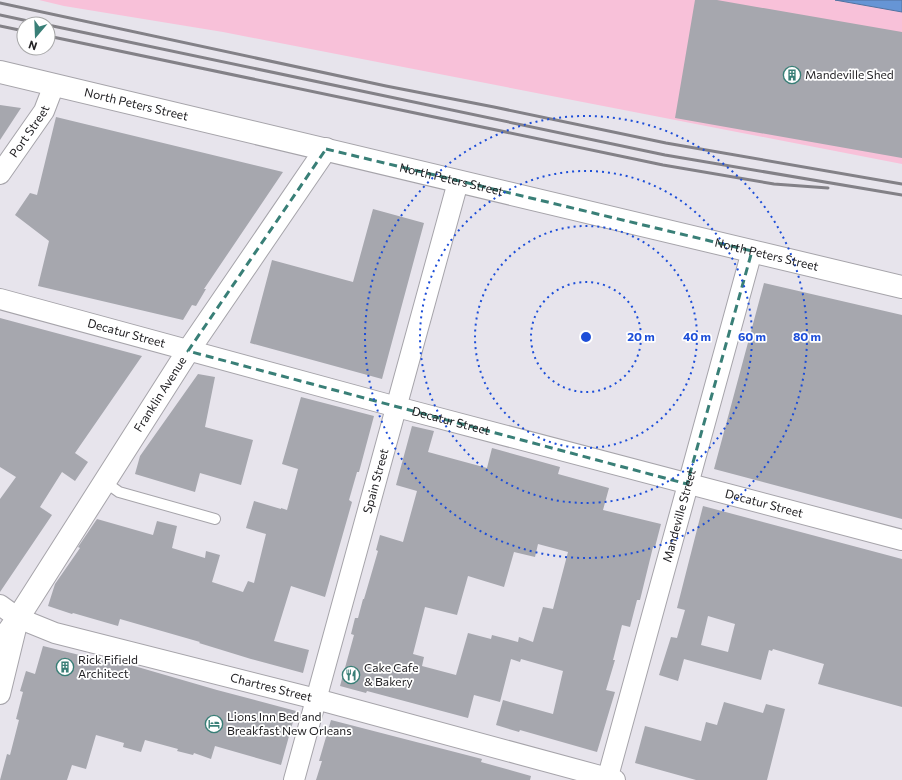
<svg xmlns="http://www.w3.org/2000/svg" width="902" height="780" viewBox="0 0 902 780" font-family="Commissioner,sans-serif">
<style>
.green{fill:#f8c1d9}
.water{fill:#6695d5;stroke:#5272a0}
.building{fill:#a6a7ae;fill-rule:evenodd}
.lines{fill:none;stroke-linecap:round;stroke-linejoin:round}
.lane-casing{stroke:#a6a4aa;stroke-width:12}
.street-casing{stroke:#a6a4aa;stroke-width:22}
.secondary-casing{stroke:#a6a4aa;stroke-width:24}
.lane{stroke:#fff;stroke-width:10}
.street{stroke:#fff;stroke-width:20}
.secondary{stroke:#fff;stroke-width:22}
.rail{stroke:#838187;stroke-width:3}
.marked{fill:none;stroke:#397f77;stroke-width:3;stroke-dasharray:8 5;stroke-linejoin:round}
.ring{fill:none;stroke:#1d4ed8;stroke-width:2;stroke-dasharray:2 4}
.labels{text-anchor:middle;stroke-width:3.5;stroke-linejoin:round;paint-order:stroke}
.poi-label{font-size:12px;fill:#232225;stroke:#fff;text-anchor:start}
.street-label{font-size:12px;fill:#232225;stroke:#fff}
.centre{fill:#1d4ed8;stroke:#fff;stroke-width:2}
.ring-label{font-size:12px;text-anchor:middle;font-weight:bold;fill:#1d4ed8;stroke:#fff;stroke-width:3.5;stroke-linejoin:round;paint-order:stroke}
</style>
<rect width="100%" height="100%" fill="#e7e4ec"/>
<path class="green" d="M39 0H835L902 12V164L223 32 64 6Z"/>
<path class="water" d="M835 0H902V12Z"/>
<path class="building" d="M695 0H717L902 32V158L675 118Z
M0 105 21 108 0 140Z
M56 117 283 172 204 289H206L196 306 192 305 183 320 38 286 49 241 15 215 30 193 37 195Z
M373 209 424 223 382 379 250 343 272 260 353 282Z
M764 283 902 315V519L714 469Z
M0 318 142 356 75 453 88 462 75 481 62 472 40 507 52 515 0 592V499L16 477 0 467Z
M198 374 215 377 205 427 253 440 241 485 200 473 195 492 135 474 140 456Z
M301 397 374 416 359 472H357L349 500 352 502 325 597 291 586 274 641 309 650 303 673 251 659 199 643 200 642 120 619 118 626 73 613 72 614 48 606 55 584 80 548 78 547 97 519 153 535 157 521 177 526 172 548 205 558 206 551 220 555 212 582 243 592 248 581 254 583 266 534 246 528 254 501 281 509V508L287 510 298 469 282 464Z
M412 426 434 431 428 452 487 468 492 448 560 467 558 474 609 488 603 510 661 524 655 547H653L640 600H637L630 627 622 625 613 660H615L606 690 615 692 597 752 520 730 519 732 496 725 503 700 553 714 563 671 521 659 520 662 511 659 500 702 474 695 468 718 367 691 366 693 340 686 354 635 351 634 355 618H358L363 599H364L378 551 376 550 380 535 403 542 417 491 396 485ZM538 544 568 552 553 609 543 607 533 642 519 637 518 642 492 635 491 639 468 633 456 675 422 666 424 657 413 654 425 607 457 615 468 576 504 587 514 552 535 557Z
M703 506 902 559V707L818 684 824 664 773 649 772 651 769 650 761 680 684 659 678 681 659 675 671 637 677 638 685 610 677 608ZM708 616 735 624 728 652 701 645Z
M43 646 116 664 117 661 217 690 296 711 281 765 215 746 211 759 194 753 193 755 177 751 178 749 145 740 141 752 123 747 124 743 96 735 86 769 72 765 67 780H0L7 754 10 755 19 720 16 719 23 692 20 691 26 671 35 674Z
M724 702 763 713 766 704 785 709 767 780H696L635 763 645 726 701 741 706 722 717 725Z
M331 720 482 759 481 762 531 776 530 780H316L322 761H319Z"/>
<g class="lines">
<defs>
<path id="lane" d="M105 482 119 492 215 519"/>
<g id="street">
<path id="s1" d="M0 174 44 111 54 85"/>
<path id="s2" d="M0 299 397 407 902 540"/>
<path id="s3" d="M0 605 18 618 55 633 316 699 615 780"/>
<path d="M0 694 18 620"/>
<path id="s4" d="M294 780 458 182"/>
<path id="s5" d="M607 780 752 251"/>
</g>
<g id="secondary">
<path id="s6" d="M0 72 902 287"/>
<path id="s7" d="M0 643 18 618 188 351 326 149"/>
</g>
</defs>
<use href="#lane" class="lane-casing"/>
<use href="#street" class="street-casing"/>
<use href="#secondary" class="secondary-casing"/>
<use href="#lane" class="lane"/>
<use href="#street" class="street"/>
<use href="#secondary" class="secondary"/>
<path class="rail" d="M0 3 386 86 494 107 666 143 902 184
M0 15 42 24
M48 25 665 155 902 195
M0 26 24 31
M48 36 663 165 774 184 828 188"/>
</g>
<path class="marked" d="M326 149 752 251 687 484 188 351Z"/>
<g class="ring">
<circle cx="586" cy="337" r="55"/>
<circle cx="586" cy="337" r="111"/>
<circle cx="586" cy="337" r="166"/>
<circle cx="586" cy="337" r="221"/>
</g>
<defs>
<symbol id="building-ring" viewBox="-11 -11 22 22"><circle r="9.5" fill="#fff" stroke="#397f77" stroke-width="1.5"/><path d="M-4-6H4V6H1V3H-1V6H-4ZM-2.5-4.3h1.7v1.8h-1.7ZM.8-4.3h1.7v1.8H.8ZM-2.5-1h1.7V.8h-1.7ZM.8-1h1.7V.8H.8Z" fill="#397f77"/></symbol>
<symbol id="restaurant-ring" viewBox="-11 -11 22 22"><circle r="9.5" fill="#fff" stroke="#397f77" stroke-width="1.5"/><path d="M-5-6h1v4h1v-4h1v4h1v-4h1v5L-1.5 .5V6h-2V.5L-5-1ZM5-6V6H3V1.5H1.5Q1.5-4 5-6Z" fill="#397f77"/></symbol>
<symbol id="hotel-ring" viewBox="-11 -11 22 22"><circle r="9.5" fill="#fff" stroke="#397f77" stroke-width="1.5"/><path d="M-6-4.5h1.5V1H6V5H4.5V3h-9V5H-6ZM-4 0a1.8 1.8 0 1 1 3.6 0ZM.5 0V-2.5h3Q6-2.5 6 0Z" fill="#397f77"/></symbol>
</defs>
<g fill-rule="evenodd">
<use href="#building-ring" x="782" y="65" width="20" height="20"/>
<use href="#building-ring" x="55" y="657" width="20" height="20"/>
<use href="#restaurant-ring" x="341" y="665" width="20" height="20"/>
<use href="#hotel-ring" x="204" y="714" width="20" height="20"/>
</g>
<g class="labels">
<g class="poi-label">
<text x="805" y="79">Mandeville Shed</text>
<text x="78" y="664">Rick Fifield<tspan x="78" dy="14">Architect</tspan></text>
<text x="364" y="672">Cake Cafe<tspan x="364" dy="14">&amp; Bakery</tspan></text>
<text x="227" y="721">Lions Inn Bed and<tspan x="227" dy="14">Breakfast New Orleans</tspan></text>
</g>
<g class="street-label">
<text dy="4" stroke="none"><textPath href="#s6" startOffset="140">North Peters Street</textPath></text>
<text dy="4" stroke="none"><textPath href="#s1" startOffset="52">Port Street</textPath></text>
<text dy="4" stroke="none"><textPath href="#s6" startOffset="464">North Peters Street</textPath></text>
<text dy="4" stroke="none"><textPath href="#s6" startOffset="788">North Peters Street</textPath></text>
<text dy="4" stroke="none"><textPath href="#s2" startOffset="131">Decatur Street</textPath></text>
<text dy="4" stroke="none"><textPath href="#s7" startOffset="296">Franklin Avenue</textPath></text>
<text dy="4" stroke="none"><textPath href="#s2" startOffset="467">Decatur Street</textPath></text>
<text dy="4" stroke="none"><textPath href="#s4" startOffset="310">Spain Street</textPath></text>
<text dy="4" stroke="none"><textPath href="#s2" startOffset="791">Decatur Street</textPath></text>
<text dy="4" stroke="none"><textPath href="#s5" startOffset="274">Mandeville Street</textPath></text>
<text dy="4" stroke="none"><textPath href="#s3" startOffset="285">Chartres Street</textPath></text>
</g>
</g>
<circle cx="586" cy="337" r="6" class="centre"/>
<g class="ring-label">
<text x="641" y="341">20 m</text>
<text x="697" y="341">40 m</text>
<text x="752" y="341">60 m</text>
<text x="807" y="341">80 m</text>
</g>
<g transform="translate(36 36) rotate(199)"><circle r="19" fill="#ffffff" stroke="#a7a7a8"/>
<path d="M0-3L7 15L0 10L-7 15Z" fill="#397f77"/>
<text y="-6" font-size="11" font-weight="bold" text-anchor="middle" fill="#232225">N</text>
</g>
</svg>
